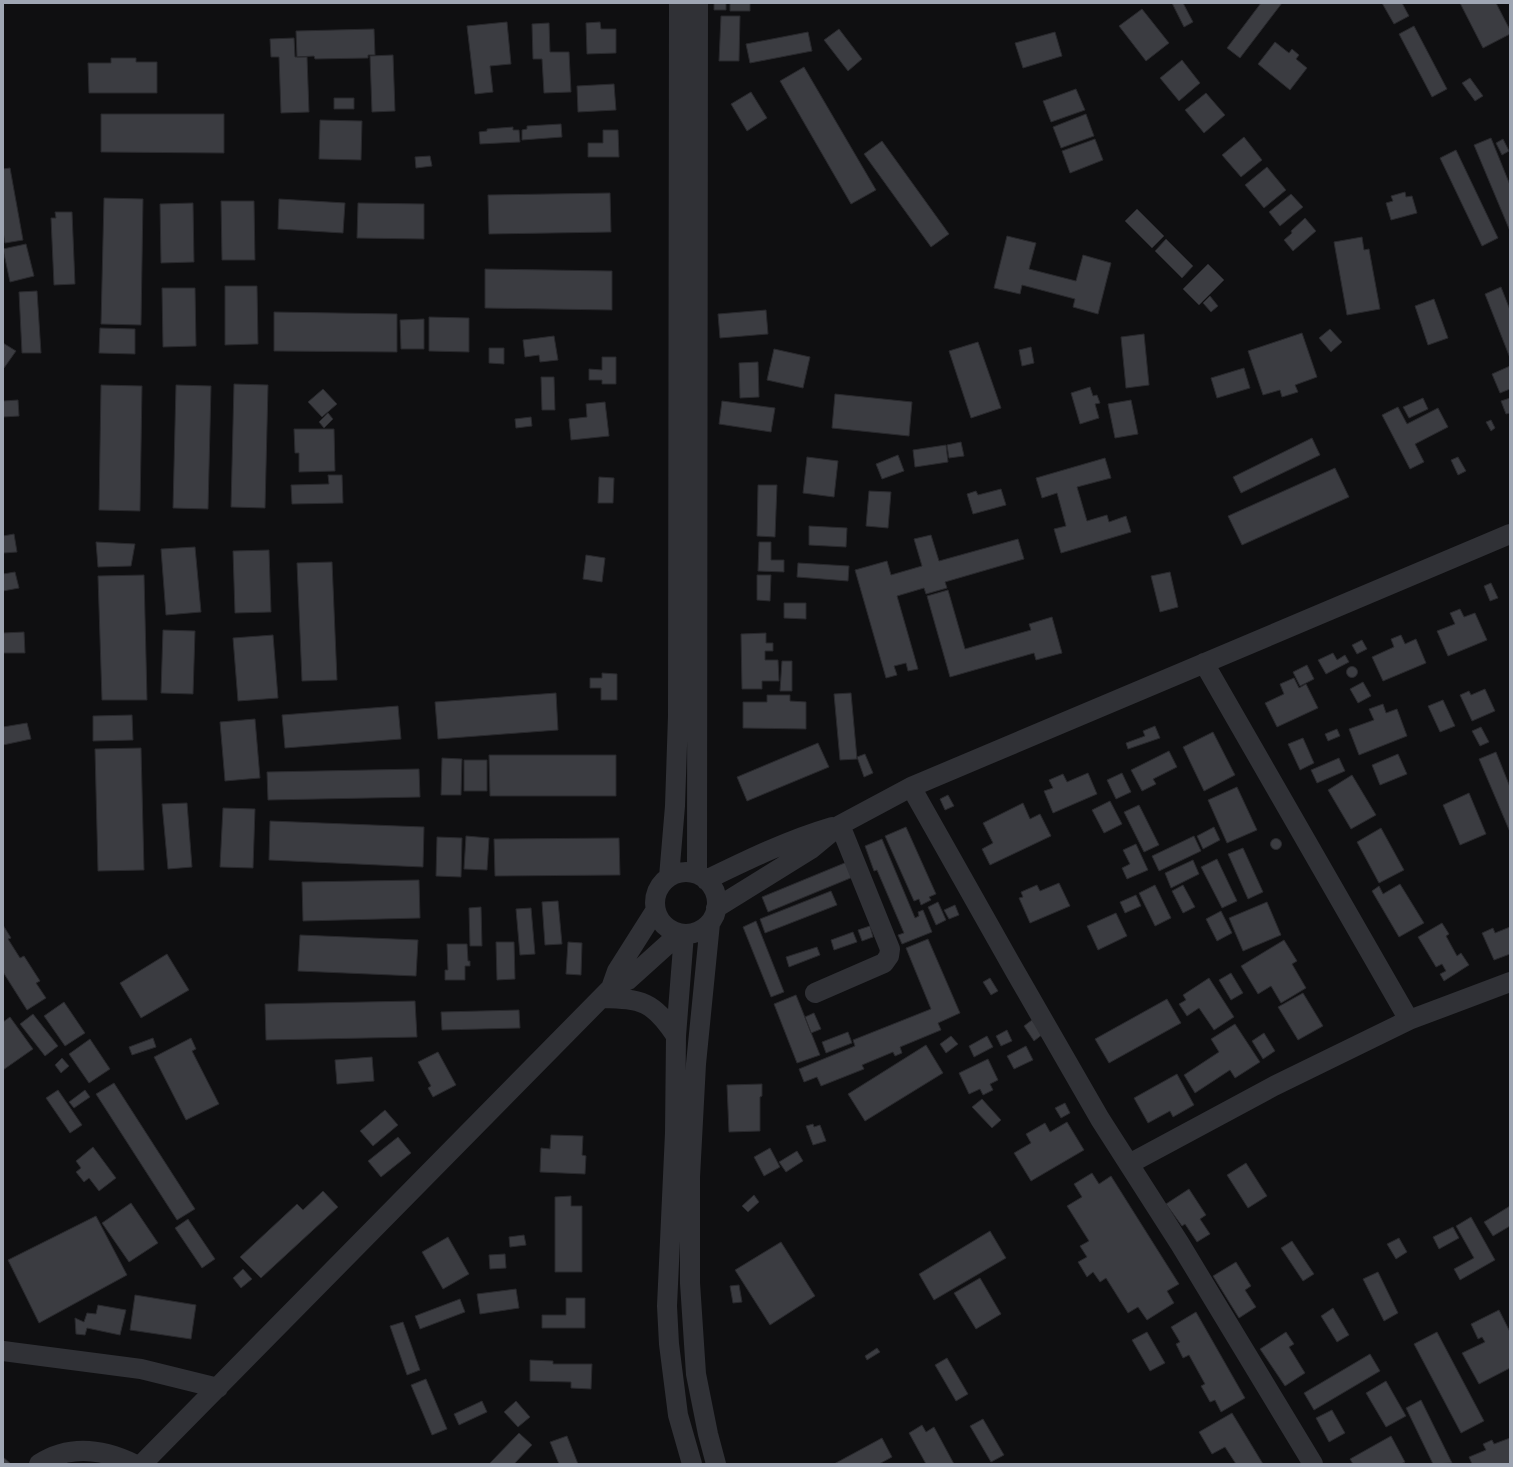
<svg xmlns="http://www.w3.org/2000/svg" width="1513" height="1467" viewBox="0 0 1513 1467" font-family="Quicksand,sans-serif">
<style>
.building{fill:#3b3c41;stroke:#29292d}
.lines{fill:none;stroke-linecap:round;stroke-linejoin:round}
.minor{stroke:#303136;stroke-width:20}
</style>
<rect width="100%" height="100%" fill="#0f0f11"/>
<path class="building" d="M714 3H726V10H714Z
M730 3H750V11H730Z
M1172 3H1183L1193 22 1184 27Z
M1261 3H1282L1240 58 1227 48Z
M1382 3H1402L1409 16 1394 24Z
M1460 3H1496L1510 30V34L1483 48Z
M1142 9 1169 43 1146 61 1119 26Z
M721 16H740L739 61H719Z
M507 22 511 64 490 66 493 92 475 94 467 26Z
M600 22 601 29H616V53L587 54 586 23Z
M549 23 550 52H569L571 92 544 93 542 59H533L532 24Z
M1414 26 1447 89 1432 97 1399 34Z
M374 29 375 55H368V58L315 59 314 56 297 57 296 31Z
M839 29 862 59 848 71 824 40Z
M808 32 812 51 750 63 746 44Z
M1055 32 1062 56 1023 68 1015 43Z
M294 38 295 57H307L309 112 281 113 279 57H271L270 39Z
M1275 42 1289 53 1292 49 1299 55 1296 59 1307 68 1290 90 1258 64Z
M393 55 395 111 372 112 370 56Z
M111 58H136V62H157V93H89L88 63H111Z
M1182 60 1200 83 1179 101 1160 78Z
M804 67 876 190 851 204 780 81Z
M1470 78 1483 96 1475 101 1462 83Z
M614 84 616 110 578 112 577 86Z
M1076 89 1085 110 1051 122 1043 101Z
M751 92 767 118 747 131 731 104Z
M1206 93 1225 115 1204 133 1185 110Z
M334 98H354V109H334Z
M101 114H224V153L101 152Z
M1086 114 1094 136 1061 148 1053 127Z
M320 120 362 121 361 160 319 159Z
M561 124 562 137 522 140V130L527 129V126Z
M513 127V130H519L520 142 480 144 479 132 487 131V129Z
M603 130H618L619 157H588V143H603Z
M1244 137 1262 160 1241 177 1222 155Z
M1491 138 1510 185V231L1474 145Z
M1095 139 1103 160 1070 173 1062 151Z
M1503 139 1509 151 1502 155 1496 143Z
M882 141 949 234 931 247 864 154Z
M1456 150 1498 238 1482 246 1440 158Z
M430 156 432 166 416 168 415 157Z
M1267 167 1286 190 1264 208 1245 185Z
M10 168 23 240 5 243 3 232V169Z
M1405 192 1406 197 1412 196 1417 213 1391 220 1386 203 1393 201 1391 196Z
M610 193 611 232 489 234 488 195Z
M1291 194 1303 207 1280 226 1269 212Z
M104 198 143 199 141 325 101 324Z
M279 199 345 203 343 233 278 229Z
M221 201H254L255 260H222Z
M193 203 194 262 161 263 160 204Z
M358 203 424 204V239L357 238Z
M1137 209 1164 236 1152 248 1125 221Z
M55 212H72L75 284 54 285 51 218H56Z
M1305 218 1316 231 1293 251 1284 240 1292 233 1291 231Z
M1007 236 1036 243 1029 269 1076 281 1083 255 1111 263 1098 314 1073 307 1075 299 1022 285 1020 294 994 288Z
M1362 237 1364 250 1369 249 1380 309 1347 315 1334 242Z
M1166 239 1193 266 1182 278 1155 251Z
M26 244 34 276 10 282 3 249Z
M1208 264 1224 280 1199 305 1183 289Z
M485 269 612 271V310L485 308Z
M225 286H257L258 344 225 345Z
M1501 287 1510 310V358L1485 294Z
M162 288H195L196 346 163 347Z
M37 291 41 353H22L19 292Z
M1210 296 1218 306 1211 312 1203 303Z
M1434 299 1448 338 1428 345 1415 306Z
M766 310 768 334 720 338 718 314Z
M274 312 397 314V352L274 351Z
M429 317 469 318V352L429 351Z
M424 319V349H401L400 320Z
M100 328 135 329V354L99 353Z
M1330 329 1342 342 1331 352 1319 338Z
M1302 333 1317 377 1295 385 1298 392 1282 397 1280 390 1263 395 1248 351Z
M1144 334 1149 385 1126 388 1121 337Z
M554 336 558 360 540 362 539 355 525 357 523 340Z
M978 342 1001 408 971 418 949 351Z
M3 343 16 351 4 368 3 367Z
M1031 347 1034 363 1022 366 1019 350Z
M489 348H504V364L489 363Z
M774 349 810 357 803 388 767 380Z
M602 357H616V384H602V380H589V369L602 370Z
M758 362 759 397 740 398 739 363Z
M1510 366V389L1500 393 1492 374Z
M1244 368 1250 388 1217 398 1211 378Z
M541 377H554L555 410H542Z
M234 384 268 385 265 508 231 507Z
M101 385 142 386 140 511 99 510Z
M176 385 211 386 208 509 173 508Z
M1090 387 1093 396 1097 395 1100 403 1095 404 1099 418 1080 424 1071 393Z
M323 389 337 404 322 417 308 402Z
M835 394 912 402 909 436 832 428Z
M1423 398 1428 409 1409 418 1403 407Z
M1510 398V413L1506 414 1501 401Z
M18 400 19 416 3 417V401Z
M1131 400 1138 434 1115 438 1108 404Z
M722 401 775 408 771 432 719 424Z
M605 402 609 436 571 440 569 419 587 417 586 404Z
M1398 407 1407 424 1438 408 1448 427 1415 444 1424 462 1410 469 1382 415Z
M328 413 333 419 324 428 319 422Z
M531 417 532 426 516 428 515 419Z
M1491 420 1495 428 1491 431 1486 422Z
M294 429H334L335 471 299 472V453H295Z
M1312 438 1320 455 1241 493 1233 477Z
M961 442 964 456 949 458 947 445Z
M946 445 948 462 915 467 913 450Z
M898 455 904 471 882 479 876 464Z
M807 457 838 461 834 497 803 493Z
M1458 457 1466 471 1458 475 1451 460Z
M1105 458 1111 478 1077 487 1087 521 1107 515 1109 522 1126 516 1131 532 1061 553 1054 529 1066 526 1057 493 1042 498 1036 478Z
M1335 468 1349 497 1242 545 1228 516Z
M328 475H342L343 503 292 504 291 485 329 484Z
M599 477 614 478 613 503H598Z
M758 485H777L775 537 757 536Z
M1001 489 1006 505 973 514 967 494 976 491 978 495Z
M869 491 891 492 888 528 866 526Z
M809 526 847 528 846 547 809 545Z
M14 534 17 552 3 553V536Z
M931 535 939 561 1018 539 1024 559 945 582 947 588 926 594 924 588 897 596 918 669 908 671 906 663 894 666 897 675 886 678 855 570 887 561 891 575 922 566 914 539Z
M96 542 135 544 131 566 98 567Z
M759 542H771V560H784V572L758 571Z
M195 547 201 612 166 615 161 549Z
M269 550 271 612 235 613 233 551Z
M586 555 605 558 602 582 583 579Z
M332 562 337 680 302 681 297 563Z
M798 563 849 566 848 581 797 577Z
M15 572 19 588 3 591V574Z
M1170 572 1178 607 1160 612 1151 576Z
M144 575 147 700H102L98 576Z
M757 575H771L770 601 757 600Z
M1491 583 1498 598 1490 601 1484 586Z
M948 590 965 649 1031 630 1029 624 1052 617 1062 653 1036 660 1034 653 950 677 927 596Z
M784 603H806V619L784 618Z
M1460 609 1464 617 1475 613 1487 640 1448 656 1437 631 1455 624 1450 613Z
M163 630 195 631 193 694 161 693Z
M24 632 25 653H3V633Z
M766 633V643H773V651H765V660H778L779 681H762V689H742L741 634Z
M273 635 278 698 238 701 233 638Z
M1401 635 1405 644 1416 639 1426 663 1383 681 1372 657 1394 647 1391 639Z
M1362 640 1367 649 1357 654 1352 645Z
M1333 653 1337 660 1345 655 1349 662 1326 674 1318 660Z
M782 661H792V691H780Z
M1307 665 1314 679 1300 686 1293 672Z
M1346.5 672a5.5 5.5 0 1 1 11 0a5.5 5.5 0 1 1-11 0Z
M602 673 617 674V700H601V688H590V678H602Z
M1294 678 1299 688 1306 684 1318 708 1277 727 1265 703 1284 694 1280 684Z
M1363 682 1371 696 1358 703 1350 689Z
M1485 689 1495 711 1472 721 1460 695 1469 691 1471 695Z
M556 693 558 730 438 739 435 702Z
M851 693 857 759 840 760 834 694Z
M767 695H790V701L806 702V729L743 728V702H767Z
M1443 700 1455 726 1440 732 1428 706Z
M1383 704 1386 713 1397 709 1407 736 1359 755 1349 729 1374 720 1369 709Z
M398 706 401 739 285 748 282 715Z
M132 715 133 740 93 741V716Z
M255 719 260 778 225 781 220 722Z
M27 723 31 739 3 745V727Z
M1155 726 1160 738 1128 749 1126 743 1145 736 1143 731Z
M1481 727 1489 742 1480 746 1472 731Z
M1337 729 1340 736 1328 741 1325 734Z
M1213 732 1235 775 1204 791 1183 747Z
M1303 738 1314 763 1300 770 1288 744Z
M818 743 829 767 747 801 737 777Z
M141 748 144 870 98 871 95 749Z
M1169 751 1177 767 1153 779 1156 784 1142 791 1131 770Z
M1496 752 1510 787V832L1479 759Z
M865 754 873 773 864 777 857 757Z
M1398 754 1407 774 1380 785 1372 765Z
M489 755H616V796H490Z
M442 758 462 759 461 795H441Z
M1339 758 1345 771 1317 783 1311 770Z
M464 760H487V791H464Z
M419 769 420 797 268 800 267 772Z
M1088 773 1097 794 1053 813 1044 791 1053 788 1049 780 1063 774 1067 782Z
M1122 773 1131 792 1116 799 1107 780Z
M1352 775 1376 815 1351 829 1328 790Z
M1237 787 1257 830 1227 843 1208 800Z
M1469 793 1486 834 1460 845 1443 805Z
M948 795 954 806 945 810 940 799Z
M1110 801 1122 824 1104 833 1092 810Z
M187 803 192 867 168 869 162 804Z
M1023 803 1030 819 1040 814 1051 836 990 865 982 849 993 843 983 823Z
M1139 805 1159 845 1144 852 1124 812Z
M223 808 255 809 253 868 220 867Z
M270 821 424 827 423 867 269 860Z
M906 827 936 894 929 897 931 900 921 905 919 899 914 901 885 836Z
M1214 827 1220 840 1203 849 1197 836Z
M1381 828 1404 870 1379 883 1357 842Z
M466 836 489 838 487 870 464 869Z
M1194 836 1201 851 1159 871 1152 856Z
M437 837 462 838 461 877 436 876Z
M619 838 620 875 495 876 494 839Z
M1270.5 844a5.5 5.5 0 1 1 11 0a5.5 5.5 0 1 1-11 0Z
M882 839 915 918 919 916 918 912 923 910 932 932 902 944 898 935 904 933 877 870 874 871 865 846Z
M1136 844 1148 870 1127 879 1122 868 1130 864 1123 850Z
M1243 848 1263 892 1248 899 1228 854Z
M1217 859 1237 901 1222 908 1201 867Z
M1193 860 1199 874 1171 888 1165 873Z
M847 862 853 877 768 912 762 897Z
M419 880 420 918 303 921 302 882Z
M1059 883 1070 906 1030 923 1019 898 1023 897 1021 892 1037 885 1040 891Z
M1400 884 1424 923 1399 937 1372 891 1379 886 1383 894Z
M1155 885 1171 918 1155 926 1139 893Z
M1183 885 1195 907 1183 913 1172 891Z
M831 891 837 905 765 933 760 919Z
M1136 895 1141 906 1125 913 1120 902Z
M558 901 562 944 545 945 542 902Z
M938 902 946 920 936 925 928 907Z
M1267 902 1281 935 1243 951 1229 918Z
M955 905 959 915 949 919 944 910Z
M481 907 482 946H470L469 908Z
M531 908 535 954 520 955 516 909Z
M1221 911 1232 933 1217 941 1206 919Z
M1116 913 1127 936 1098 950 1087 926Z
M756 921 784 992 771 997 743 927Z
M1442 923 1449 934 1446 936 1457 956 1461 953 1469 965 1444 981 1440 974 1446 971 1442 964 1436 967 1418 937Z
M3 925 11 938 8 939 20 958 24 956 40 981 36 983 46 998 27 1010 3 972Z
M870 926 873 937 862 941 858 930Z
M1510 927V954L1494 960 1482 933 1493 928 1495 933Z
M853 932 857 942 834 950 831 940Z
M300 935 418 940 416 976 298 971Z
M928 939 960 1013 938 1023 941 1030 900 1047 902 1053 895 1056 893 1052 862 1065 864 1069 821 1086 817 1077 804 1082 799 1069 855 1046 853 1040 931 1009 906 948Z
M1284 940 1297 961 1292 964 1306 988 1281 1003 1271 986 1258 994 1241 966Z
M496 942H514L515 979 497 980Z
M568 942 582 943 581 975 566 974Z
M447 944H467L468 961H470V966H465V980H445V970H448Z
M817 947 820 955 789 967 786 957Z
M167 954 189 990 141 1018 120 983Z
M1231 973 1243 993 1231 1000 1219 980Z
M990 978 998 991 991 995 983 982Z
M1209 978 1234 1017 1214 1030 1199 1008 1187 1016 1179 1004 1186 1000 1183 995Z
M1303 993 1323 1026 1298 1040 1278 1007Z
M796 995 820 1055 797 1063 774 1004Z
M1167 999 1181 1023 1109 1063 1095 1039Z
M415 1001 417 1037 266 1040 265 1004Z
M64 1002 85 1033 65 1046 44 1016Z
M519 1010 520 1028 442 1030 441 1012Z
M814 1013 821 1029 811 1033 805 1017Z
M33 1014 58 1046 45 1056 20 1024Z
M10 1017 33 1049 3 1070V1022Z
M1032 1020 1043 1034 1034 1041 1024 1026Z
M1235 1024 1260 1062 1235 1078 1230 1070 1195 1093 1184 1075 1219 1052 1211 1039Z
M1007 1030 1012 1041 1001 1046 996 1036Z
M848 1032 852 1043 826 1053 822 1042Z
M1264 1033 1275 1051 1263 1059 1252 1041Z
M951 1036 958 1044 946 1053 940 1044Z
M987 1036 993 1047 974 1057 969 1046Z
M153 1038 156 1047 132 1055 129 1047Z
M191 1038 196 1049 192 1051 219 1104 186 1120 154 1057Z
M90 1039 110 1069 89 1083 69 1054Z
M926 1045 943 1073 865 1121 848 1094Z
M1026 1046 1033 1060 1014 1069 1007 1056Z
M438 1052 456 1085 433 1097 428 1088 431 1086 418 1062Z
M372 1057 374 1081 337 1084 335 1060Z
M62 1058 69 1066 61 1073 55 1065Z
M988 1059 998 1080 990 1084 993 1090 983 1095 980 1089 969 1094 959 1073Z
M1177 1074 1194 1105 1173 1117 1170 1111 1148 1123 1134 1098Z
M114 1083 195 1209 177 1220 96 1094Z
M762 1084V1096L760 1097V1131L729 1132 727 1085Z
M58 1090 82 1125 70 1133 46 1098Z
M85 1090 90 1097 74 1108 69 1102Z
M982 1099 1001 1120 992 1128 972 1107Z
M1065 1103 1070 1113 1061 1118 1055 1108Z
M385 1110 398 1125 373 1146 360 1131Z
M1067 1122 1084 1150 1031 1181 1014 1153 1031 1143 1026 1134 1045 1123 1050 1132Z
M813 1124 814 1127 820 1125 826 1141 813 1145 806 1126Z
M551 1135 583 1136 582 1155 586 1156 585 1174 540 1172 541 1148 550 1149Z
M398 1137 411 1153 381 1177 368 1161Z
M93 1147 116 1178 99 1191 89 1178 84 1182 76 1172 81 1168 76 1161Z
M770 1148 780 1167 764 1176 754 1157Z
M797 1151 803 1161 786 1172 779 1162Z
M1246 1163 1267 1196 1248 1208 1227 1175Z
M1092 1173 1099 1184 1111 1176 1179 1284 1167 1291 1174 1303 1147 1320 1138 1307 1128 1313 1106 1278 1100 1282 1093 1272 1087 1277 1078 1262 1087 1257 1080 1246 1089 1241 1067 1206 1082 1197 1074 1184Z
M1189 1189 1206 1215 1200 1219 1210 1234 1197 1242 1185 1224 1182 1226 1166 1204Z
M323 1191 338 1207 261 1278 240 1257 297 1204 303 1210Z
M754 1195 759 1202 748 1212 742 1206Z
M571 1196V1206H582V1272H555V1197Z
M131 1203 158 1243 129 1262 102 1223Z
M1510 1206V1226L1493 1236 1484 1222Z
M96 1216 127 1275 39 1323 8 1260Z
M1471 1217 1495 1260 1460 1280 1454 1269 1474 1258 1456 1226Z
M188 1219 215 1259 202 1268 175 1228Z
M1453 1227 1459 1238 1439 1249 1433 1237Z
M990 1231 1006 1258 934 1300 919 1274Z
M524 1235 526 1245 510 1247 509 1237Z
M448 1237 469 1274 443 1289 422 1252Z
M1399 1238 1407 1252 1396 1259 1387 1244Z
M1292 1241 1314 1274 1303 1281 1281 1248Z
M781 1242 815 1296 770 1325 735 1270Z
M505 1254 506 1268 490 1269 489 1255Z
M1236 1262 1251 1286 1245 1290 1256 1307 1239 1318 1213 1276Z
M243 1269 252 1279 241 1288 233 1278Z
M1378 1272 1398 1313 1384 1321 1363 1279Z
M980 1278 1001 1314 976 1329 954 1293Z
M739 1285 742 1302 733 1303 730 1286Z
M516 1289 519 1308 480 1314 477 1294Z
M135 1295 196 1305 191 1339 130 1330Z
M566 1298H585V1328H542V1315H566Z
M460 1299 465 1312 420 1329 415 1316Z
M98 1305 126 1310 120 1335 87 1328 85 1335 76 1334 75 1318 84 1322 87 1313 96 1314Z
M1333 1308 1349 1335 1337 1342 1321 1316Z
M1499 1310 1510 1332V1368L1479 1384 1462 1353 1485 1342 1482 1337 1478 1339 1471 1324Z
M1196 1312 1245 1398 1221 1412 1215 1400 1210 1402 1201 1386 1205 1384 1189 1355 1183 1358 1176 1344 1180 1342 1171 1327Z
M403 1322 420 1370 407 1375 390 1326Z
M1147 1332 1165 1363 1150 1371 1132 1340Z
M1286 1332 1294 1344 1289 1347 1305 1373 1285 1386 1260 1349Z
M1437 1332 1484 1421 1461 1433 1414 1344Z
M877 1348 880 1352 867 1360 865 1356Z
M1370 1354 1380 1371 1314 1410 1304 1393Z
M947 1358 968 1394 956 1401 935 1365Z
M530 1360 553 1361V1364H592L591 1389 571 1388V1382L530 1381Z
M426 1379 447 1429 432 1435 411 1385Z
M1386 1381 1406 1416 1386 1427 1366 1393Z
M1421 1400 1452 1463 1433 1464 1406 1408Z
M482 1401 487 1412 459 1425 454 1414Z
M516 1401 530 1417 518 1427 504 1412Z
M1332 1410 1345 1433 1329 1442 1316 1418Z
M1232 1413 1263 1464H1236L1225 1447 1212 1454 1199 1432Z
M983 1419 1004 1455 991 1462 970 1426Z
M922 1425 926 1432 934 1427 954 1464H926L909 1433Z
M519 1433 532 1445 514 1464H489Z
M567 1436 578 1464H559L550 1442Z
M1391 1436 1405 1462 1401 1464H1353L1350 1459Z
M882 1438 892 1457 879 1464H834Z
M1510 1438V1464H1472L1469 1457 1486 1450 1483 1444 1492 1440 1494 1444Z
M3 1457 11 1464H3Z"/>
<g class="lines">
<path class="minor" d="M1204 663 1409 1020
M911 787 1016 973 1100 1119 1180 1244 1313 1464
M655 903a31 31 0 1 1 62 0a31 31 0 1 1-62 0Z
M697 874 698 3
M669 877 675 806 678 716 679 3
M706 880C747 860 788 840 832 827
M716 908 811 849 840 825 911 787 1510 534
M710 923 696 1064 690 1177V1283L696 1374 708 1434 716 1464
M684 934 676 1036 675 1133 667 1306 669 1344 678 1415 692 1464
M611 988 617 971 655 911
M815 993 884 963 889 956 890 949 840 825
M602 998C642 999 653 1001 676 1036
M1129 1164 1274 1086 1409 1020 1510 982
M3 1351 141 1369 218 1388
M39 1464C70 1444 103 1449 134 1464
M142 1464 611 988 628 980 679 934"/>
</g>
<rect width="1513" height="1467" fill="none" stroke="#9fa6b3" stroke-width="8"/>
</svg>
